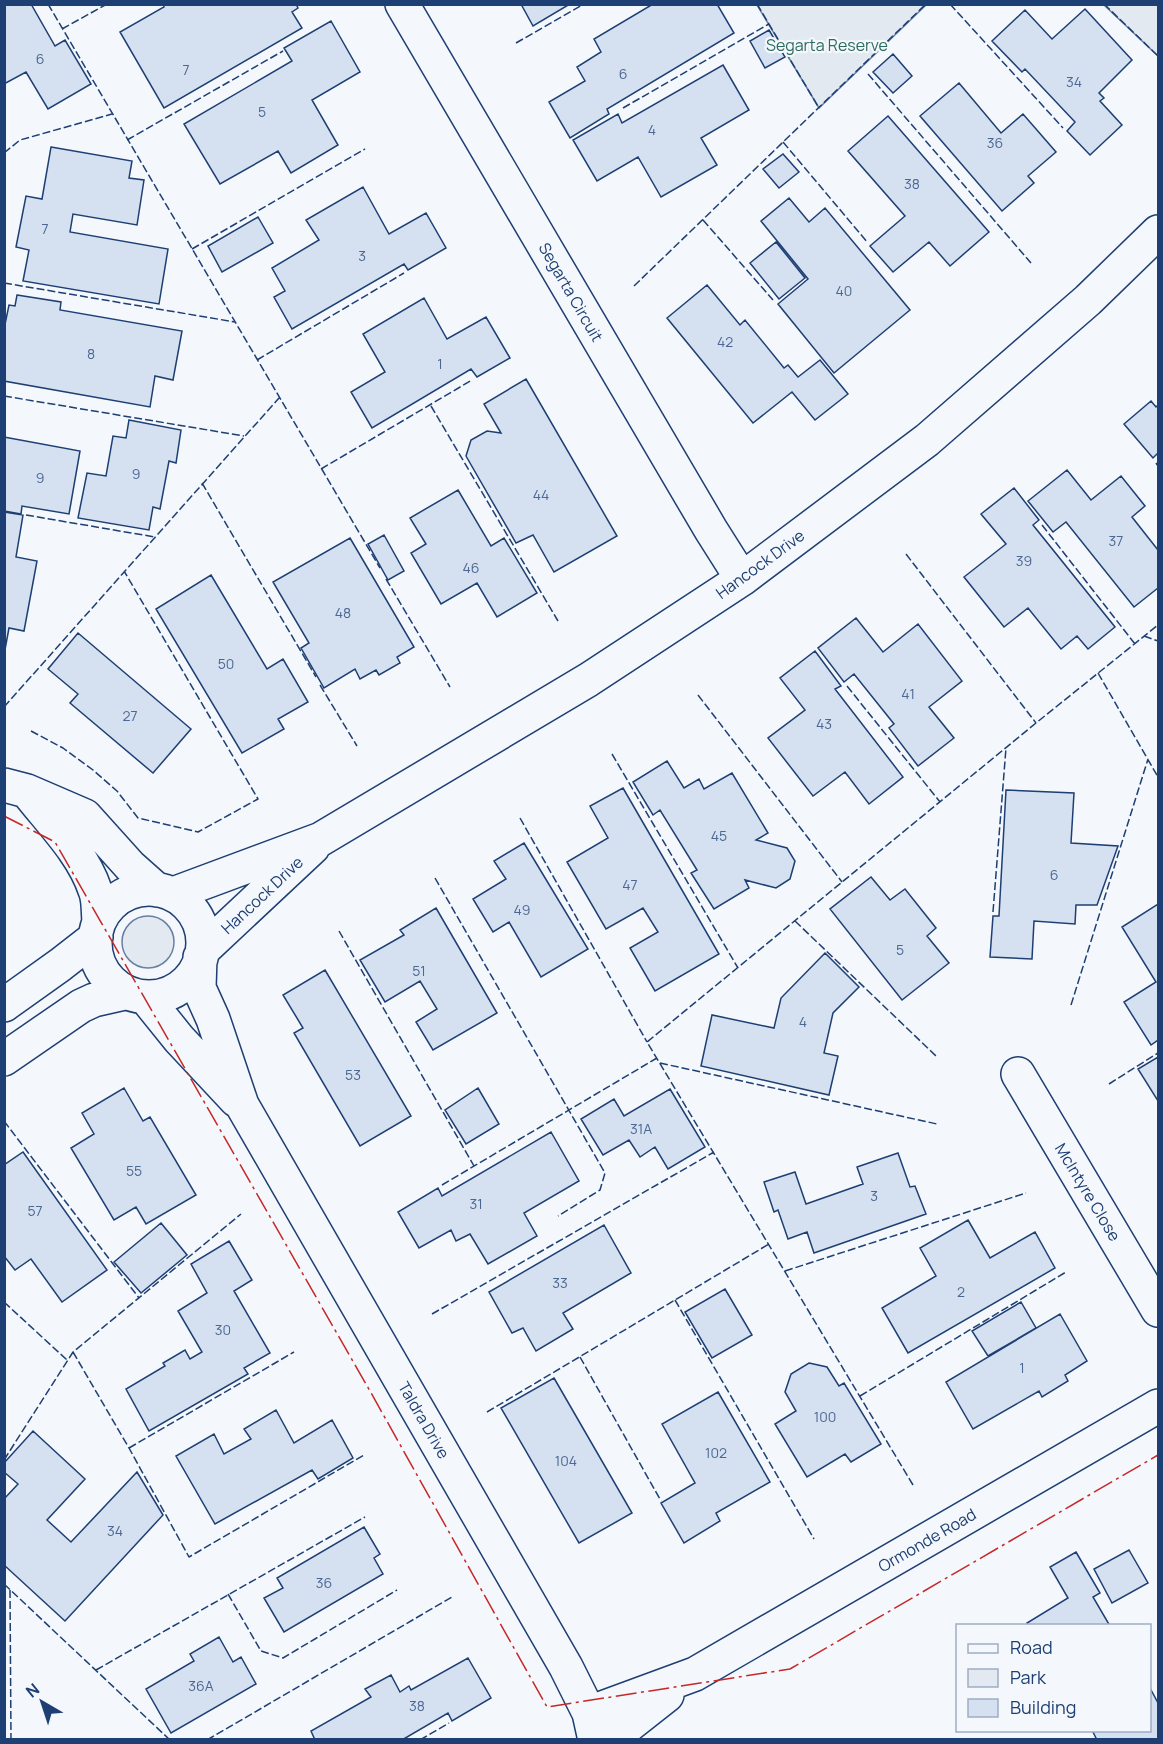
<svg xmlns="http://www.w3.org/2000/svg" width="1163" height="1744" viewBox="0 0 1163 1744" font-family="Manrope,sans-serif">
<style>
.green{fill:#e3e9f0;stroke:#687fa3;stroke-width:1.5}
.building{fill:#d5e0f0;stroke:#1d3f73;stroke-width:1.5}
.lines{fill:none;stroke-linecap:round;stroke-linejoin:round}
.street-casing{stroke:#1d3f73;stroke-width:36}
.street{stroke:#f4f7fb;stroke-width:33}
.fence{stroke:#1d3f73;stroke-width:1.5;stroke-dasharray:8 3;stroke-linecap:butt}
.power{stroke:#c62828;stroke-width:1.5;stroke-dasharray:21 4.5 3 4.5;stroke-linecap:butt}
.labels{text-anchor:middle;stroke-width:4.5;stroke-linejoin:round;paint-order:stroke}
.number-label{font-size:14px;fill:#4b6792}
.park-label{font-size:16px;fill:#2c6c60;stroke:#f4f7fb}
.street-label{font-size:16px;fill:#1d3f73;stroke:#f4f7fb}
</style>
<rect width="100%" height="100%" fill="#f4f7fb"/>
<path class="green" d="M757 5H926L819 108Z
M1104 5H1158V56Z
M122 942a26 26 0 1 1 52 0a26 26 0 1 1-52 0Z"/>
<path class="building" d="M4 4H31L55 46 65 40 91 84 48 109 26 72 4 84Z
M163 4H296L298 8 292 12 302 28 164 108 120 32 164 7Z
M521 4H570L533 26Z
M653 4H717L734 33 607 109 609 114 570 138 549 102 585 81 577 67 601 52 594 39Z
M1085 9 1132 60 1099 93 1104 98 1100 101 1122 125 1090 155 1067 131 1075 122 1025 69 1022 72 992 41 1025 10 1052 39Z
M331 21 360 72 312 100 338 145 291 173 278 151 220 184 184 124 292 61 284 48Z
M769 30 785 57 765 68 750 41Z
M893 54 912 76 893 93 873 72Z
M723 65 749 110 701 138 717 165 661 197 638 157 597 181 573 140 618 114 622 123Z
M959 83 1001 133 1023 114 1056 152 1028 176 1034 183 1002 211 920 116Z
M888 116 989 232 950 266 929 242 893 272 870 246 905 216 848 151Z
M51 147 132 161 129 178 144 180 137 225 73 214 70 232 168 249 159 304 23 281 29 250 16 247 26 196 42 199Z
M783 154 799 172 779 188 763 169Z
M363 187 389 234 426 213 446 248 408 270 404 264 292 329 274 297 285 291 272 268 319 240 306 220Z
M789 198 809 222 825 208 910 310 834 373 778 304 808 279 761 221Z
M258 217 273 243 222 272 208 246Z
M776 242 805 278 779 299 750 263Z
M707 285 740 325 745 320 784 368 788 365 798 377 820 360 848 394 815 420 792 392 753 423 667 318Z
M17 295 61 302 60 310 182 331 173 380 155 376 150 407 4 381V329L9 305 15 306Z
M424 298 447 339 486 317 510 358 477 377 471 369 372 428 351 392 385 372 363 334Z
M526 379 617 536 554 572 533 535 516 543 466 456 471 440 487 431 501 433 484 404Z
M1151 401 1156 407 1158 405V453L1153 458 1124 424Z
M129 420 181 430 176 463 169 461 160 509 153 507 149 530 78 518 87 473 106 476 113 436 126 438Z
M4 437 80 451 69 514 22 506 21 514 4 511Z
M1067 470 1091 500 1121 476 1145 506 1132 517 1158 550V588L1134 607 1066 522 1053 532 1028 501Z
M1014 488 1039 520 1033 525 1115 627 1088 649 1077 636 1061 649 1028 608 1004 627 964 577 1006 544 981 514Z
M458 490 491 546 504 538 537 593 497 617 477 583 441 604 411 553 426 544 410 518Z
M4 512 23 515 16 557 37 561 24 631 9 628 4 655Z
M384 535 404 571 388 580 368 544Z
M350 538 414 647 397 657 400 663 379 675 376 670 360 679 355 669 324 688 301 648 309 643 273 582Z
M211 575 267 669 283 659 308 702 278 719 284 729 242 753 156 609Z
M856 618 883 652 918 624 962 681 929 707 954 738 918 766 889 728 894 724 854 674 844 682 818 648Z
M78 633 191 729 153 773 70 703 78 694 48 669Z
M815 651 841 686 835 689 903 777 869 804 845 772 813 796 768 738 805 710 780 678Z
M667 761 684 788 699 779 704 789 732 773 768 833 756 840 787 848 795 861 790 879 776 888 745 880 749 888 714 909 691 873 697 870 660 810 653 815 633 782Z
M623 788 719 954 655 991 630 948 658 932 643 908 606 929 567 862 608 838 590 806Z
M1006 790 1074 793 1071 843 1118 846 1097 905H1076L1075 924 1034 921 1032 959 990 957 993 916H999Z
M524 843 588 949 541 977 509 922 493 932 473 899 506 879 494 861Z
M871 877 890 900 905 889 936 928 927 936 949 963 902 1000 830 909Z
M1158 904V1040L1151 1045 1124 1002 1156 982 1122 927Z
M436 908 497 1013 433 1050 416 1022 437 1009 420 981 385 1002 360 960 404 935 400 930Z
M825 953 859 987 833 1013 824 1053 838 1056 829 1095 701 1066 712 1015 774 1028 781 998Z
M325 970 411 1116 360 1146 294 1033 303 1028 283 995Z
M1158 1057V1101L1138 1069Z
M124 1088 143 1121 150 1117 196 1195 146 1224 136 1207 114 1220 71 1148 94 1134 82 1113Z
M478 1088 499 1124 466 1144 445 1110Z
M670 1089 705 1147 668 1169 655 1147 640 1157 629 1140 603 1155 581 1119 614 1099 624 1116Z
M551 1132 579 1181 524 1213 537 1236 488 1264 470 1234 456 1241 451 1230 419 1248 398 1212 438 1188 442 1196Z
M23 1152 107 1270 62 1302 31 1259 15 1270 4 1256V1165Z
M898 1153 910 1187 915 1186 926 1214 814 1253 807 1232 788 1239 778 1210 774 1212 764 1182 795 1172 806 1204 863 1184 857 1167Z
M968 1220 990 1258 1035 1232 1055 1268 908 1353 882 1308 936 1276 920 1248Z
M161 1223 187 1255 141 1293 114 1262Z
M604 1225 631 1273 563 1313 573 1329 536 1351 523 1328 512 1333 489 1292Z
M229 1241 252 1280 234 1291 270 1353 244 1368 248 1374 149 1431 126 1389 165 1366 163 1363 185 1350 190 1359 202 1352 178 1311 207 1293 191 1264Z
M725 1289 752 1335 712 1358 685 1312Z
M1021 1302 1036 1328 988 1356 972 1331Z
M1060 1314 1087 1361 1065 1375 1068 1381 1042 1397 1039 1391 973 1429 946 1382Z
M809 1363 827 1367 839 1386 844 1383 881 1444 851 1462 845 1454 807 1477 775 1424 796 1411 785 1392 791 1374Z
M554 1378 632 1513 579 1543 501 1408Z
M718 1392 770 1482 716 1513 720 1521 684 1543 661 1503 695 1483 662 1424Z
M276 1410 294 1443 332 1420 353 1458 318 1479 312 1470 215 1524 176 1456 214 1434 224 1454 251 1439 244 1429Z
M33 1431 85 1479 47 1520 71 1542 137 1472 163 1515 65 1621 4 1565V1499L18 1484 4 1472V1463Z
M364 1527 380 1554 374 1558 383 1574 284 1632 264 1598 283 1588 277 1578Z
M1129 1550 1148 1583 1112 1603 1094 1569Z
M1076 1552 1100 1593 1093 1597 1110 1626H1029L1027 1623 1068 1598 1050 1567Z
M219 1637 233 1662 241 1657 256 1684 171 1733 146 1689 194 1661 190 1654Z
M468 1658 491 1698 452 1721 448 1713 402 1740H315L311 1731 371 1697 365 1689 391 1675 400 1692 409 1686 411 1690Z
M1150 1688 1158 1703V1740H1097L1092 1730H1150Z"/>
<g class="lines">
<defs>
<path id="street" d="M402 4 711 530 742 579
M4 785 27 791 85 816 130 866 157 890
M30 795C53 824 83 854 95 890 99 899 98 912 99 922
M95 943a54 54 0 1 1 108 0a54 54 0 1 1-108 0Z
M173 894 321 839 588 680 742 579 927 440 1088 300 1158 232
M203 950 313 847
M200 957 199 988 213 1019 242 1105 566 1667 589 1713 595 1740
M146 998 179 1039 236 1100
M4 1005 60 965 96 937
M4 1059 81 1006 94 1000 125 993
M1018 1074 1158 1310
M589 1713 695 1674 1158 1406
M610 1740 667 1695"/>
</defs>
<use href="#street" class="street-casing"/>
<use href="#street" class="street"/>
<path class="fence" d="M48 4 380 568
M757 4 819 108
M950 4 1063 128
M1104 4 1158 56
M62 29 107 4
M516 43 584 4
M868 74 1031 263
M623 108 769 24
M127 140 283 51
M783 142 868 243
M4 153 20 140 112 114
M703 220 773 300
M192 249 365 149
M4 283 235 322
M634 286 926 4
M257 360 404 273
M4 396 244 436
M431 406 558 621
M1156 463 1158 466
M321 469 472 380
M202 483 316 677
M26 515 155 537
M1042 525 1135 644
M906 554 1036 723
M386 579 450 687
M1144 636 1158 641
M1098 673 1158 777
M320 685 357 746
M847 686 940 802
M698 695 842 882
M4 707 279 398
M31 731 63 748 93 770 117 791 138 818 198 832 258 799 124 571
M612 754 738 968
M520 818 647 1042
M435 878 605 1173 600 1190 558 1216
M993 912 1006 748
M795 921 936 1056
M339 931 474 1166
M1071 1005 1148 759
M660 1063 937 1124
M1109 1084 1158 1053
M4 1121 139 1298
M442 1185 657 1058
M785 1271 1026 1193
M675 1300 814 1539
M4 1302 67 1360
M432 1314 714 1152
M73 1352 129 1448 189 1557 364 1455
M580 1357 661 1501
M860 1396 1066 1272
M487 1412 769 1244
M129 1448 294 1352
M4 1460 73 1352 241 1214
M913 1485 647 1042 1036 723 1158 625
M4 1584 170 1740
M10 1590 11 1740
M228 1594 261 1651 283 1658 397 1590
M96 1670 365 1517
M207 1740 452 1597
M420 1740 449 1723"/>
<path class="power" d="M4 816 55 842 370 1391 547 1707 790 1669 1158 1455"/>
</g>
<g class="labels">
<g class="number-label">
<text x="40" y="64">6</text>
<text x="186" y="75">7</text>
<text x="623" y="79">6</text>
<text x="1074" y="87">34</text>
<text x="262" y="117">5</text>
<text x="652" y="135">4</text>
<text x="995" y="148">36</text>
<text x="912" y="189">38</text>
<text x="45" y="234">7</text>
<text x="362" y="261">3</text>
<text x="844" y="296">40</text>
<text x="725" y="347">42</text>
<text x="91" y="359">8</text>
<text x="440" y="369">1</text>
<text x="136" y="479">9</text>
<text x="40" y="483">9</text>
<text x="541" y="500">44</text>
<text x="1116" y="546">37</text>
<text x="1024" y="566">39</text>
<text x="471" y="573">46</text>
<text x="343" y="618">48</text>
<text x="226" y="669">50</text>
<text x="908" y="699">41</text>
<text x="130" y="721">27</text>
<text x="824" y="729">43</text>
<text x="719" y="841">45</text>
<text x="1054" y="880">6</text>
<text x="630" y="890">47</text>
<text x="522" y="915">49</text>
<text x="900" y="955">5</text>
<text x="419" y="976">51</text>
<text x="803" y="1027">4</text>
<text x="353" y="1080">53</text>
<text x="641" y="1134">31A</text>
<text x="134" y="1176">55</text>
<text x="874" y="1201">3</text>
<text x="476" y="1209">31</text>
<text x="35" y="1216">57</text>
<text x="560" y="1288">33</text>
<text x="961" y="1297">2</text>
<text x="223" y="1335">30</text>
<text x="1022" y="1373">1</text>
<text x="825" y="1422">100</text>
<text x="716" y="1458">102</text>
<text x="566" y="1466">104</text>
<text x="115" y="1536">34</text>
<text x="324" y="1588">36</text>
<text x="201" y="1691">36A</text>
<text x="417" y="1711">38</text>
</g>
<g class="park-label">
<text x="827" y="51">Segarta Reserve</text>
</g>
<g class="street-label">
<text transform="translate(571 292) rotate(60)" y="6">Segarta Circuit</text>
<text transform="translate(760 564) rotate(-36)" y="6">Hancock Drive</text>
<text transform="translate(262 895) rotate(-43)" y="6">Hancock Drive</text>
<text transform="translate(1088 1192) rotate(59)" y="6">McIntyre Close</text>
<text transform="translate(424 1420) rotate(60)" y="6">Taldra Drive</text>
<text transform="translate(927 1540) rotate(-30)" y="6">Ormonde Road</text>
</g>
</g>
<rect width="1163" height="1744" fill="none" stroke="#1d3f73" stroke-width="12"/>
<rect x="956" y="1624" width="195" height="108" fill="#f4f7fb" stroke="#9eadc5" stroke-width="1.5"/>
<rect x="968" y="1644" width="30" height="9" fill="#f4f7fb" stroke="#9eadc5" stroke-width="1.5"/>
<text x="1010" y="1654" font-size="18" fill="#1d3f73">Road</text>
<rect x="968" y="1669" width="30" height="18" fill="#e3e9f0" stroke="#9eadc5" stroke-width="1.5"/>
<text x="1010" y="1684" font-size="18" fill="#1d3f73">Park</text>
<rect x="968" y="1699" width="30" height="18" fill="#d5e0f0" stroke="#9eadc5" stroke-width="1.5"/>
<text x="1010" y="1714" font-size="18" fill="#1d3f73">Building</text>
<g transform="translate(42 1702) rotate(321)" stroke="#f4f7fb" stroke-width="4.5" paint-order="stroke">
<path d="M0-4.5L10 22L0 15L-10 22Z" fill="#1d3f73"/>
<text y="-9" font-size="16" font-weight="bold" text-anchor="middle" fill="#1d3f73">N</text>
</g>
</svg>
